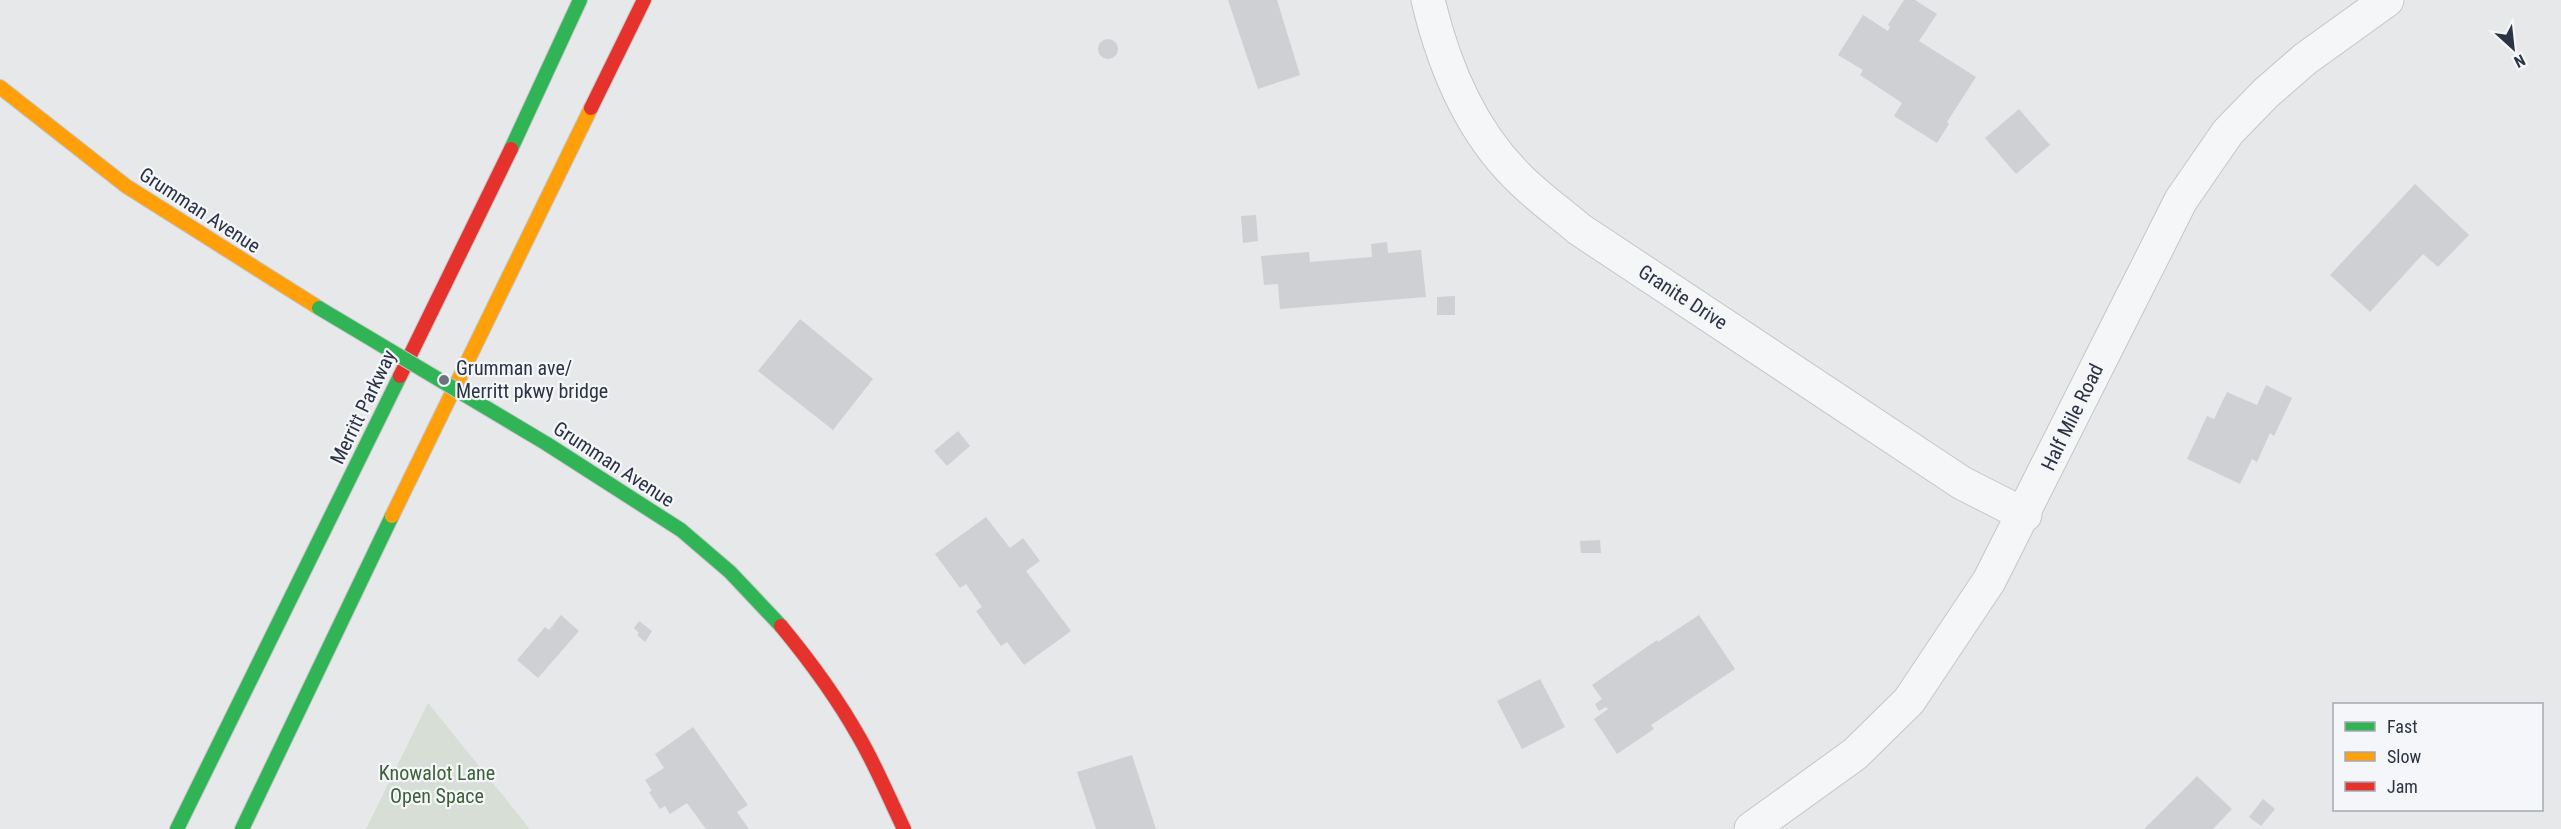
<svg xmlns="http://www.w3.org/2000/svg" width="2561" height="829" viewBox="0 0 2561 829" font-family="'Roboto Condensed',sans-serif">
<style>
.green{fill:#d6ded6}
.building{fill:#ced0d3}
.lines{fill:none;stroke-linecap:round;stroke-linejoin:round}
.street-casing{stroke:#c4c6c8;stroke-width:35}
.fast-casing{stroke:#c4c6c8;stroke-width:16}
.slow-casing{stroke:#c4c6c8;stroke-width:16}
.jam-casing{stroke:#c4c6c8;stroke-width:16}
.street{stroke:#f5f6f7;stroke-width:33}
.fast{stroke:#30b455;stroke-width:14}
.slow{stroke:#ff9f0a;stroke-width:14}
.jam{stroke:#e5322d;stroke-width:14}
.fast-bridge-casing{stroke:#c4c6c8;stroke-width:16;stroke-linecap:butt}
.fast-bridge{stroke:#30b455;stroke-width:14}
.poi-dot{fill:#6c737f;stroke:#f4f6f9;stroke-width:2}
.labels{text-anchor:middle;stroke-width:4.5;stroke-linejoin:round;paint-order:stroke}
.street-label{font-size:20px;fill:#2b3445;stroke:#f4f6f9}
.poi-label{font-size:20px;fill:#2b3445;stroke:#f4f6f9;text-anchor:start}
.park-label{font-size:20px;fill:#3f6138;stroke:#f4f6f9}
</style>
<rect width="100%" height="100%" fill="#e6e8ea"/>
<path class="green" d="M428 703 530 829H366Z"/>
<path class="building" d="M1228 0H1277L1300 75 1258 89Z
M1904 0H1915L1937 14 1919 41 1976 77 1947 122 1949 124 1937 143 1894 116 1902 103 1860 75 1863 70 1838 55 1863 15 1888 31 1890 27 1888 25Z
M1098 49a10 10 0 1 1 20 0a10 10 0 1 1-20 0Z
M2019 109 2050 145 2016 174 1985 138Z
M2415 184 2469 235 2438 267 2423 254 2370 312 2330 275Z
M1256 215 1258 241 1243 243 1241 216Z
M1387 242 1388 253 1421 250 1426 297 1280 309 1278 284 1264 285 1261 256 1309 252 1310 262 1372 257 1371 244Z
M1455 296V315H1437V297Z
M800 319 873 379 833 430 758 371Z
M2266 385 2292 398 2274 436 2270 433 2257 462 2252 459 2240 484 2187 459 2207 416 2214 419 2227 392 2257 405Z
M958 431 970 446 947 466 934 451Z
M986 517 1010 548 1023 538 1040 561 1026 571 1071 631 1024 665 1007 642 1001 646 976 611 982 607 966 584 960 588 935 554Z
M1600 540 1601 553H1581L1580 541Z
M561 615 579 631 538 678 517 660 545 627 549 630Z
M1699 615 1735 669 1651 725 1654 729 1617 754 1594 719 1608 709 1606 707 1599 711 1595 704 1602 699 1592 685 1657 640 1658 642Z
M639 621 652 631 645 642 637 635 639 633 634 628Z
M1540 679 1565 727 1522 749 1497 701Z
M693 727 748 805 737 812 749 829H706L687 803 670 814 665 806 660 809 649 792 652 791 645 780 664 768 655 754Z
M1132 755 1156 829H1096L1077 772Z
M2197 776 2232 809 2213 829H2144Z
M2263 799 2275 809 2261 826 2249 817Z"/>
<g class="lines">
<defs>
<path id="street" d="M1428 0C1443 63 1469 128 1516 175 1535 195 1558 211 1579 229L1962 483 2025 515
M1751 829 1855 754 1909 701 1989 581 2181 200 2228 132 2266 93 2305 59 2387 0"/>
<path id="fast" d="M511 149 580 0
M547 444 681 530 730 572 781 626
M177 829 400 376
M242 829 392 516"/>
<path id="slow" d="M0 87 126 186 319 308
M392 516 591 108"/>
<path id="jam" d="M591 108 644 0
M400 376 511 149
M781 626C810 661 837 698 859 737 876 766 889 798 904 829"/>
</defs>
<use href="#street" class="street-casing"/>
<use href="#fast" class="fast-casing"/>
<use href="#slow" class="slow-casing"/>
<use href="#jam" class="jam-casing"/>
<use href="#street" class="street"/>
<use href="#fast" class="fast"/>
<use href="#slow" class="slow"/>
<use href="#jam" class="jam"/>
<defs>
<path id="fast-bridge" d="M319 308 547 444"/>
</defs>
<use href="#fast-bridge" class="fast-bridge-casing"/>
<use href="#fast-bridge" class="fast-bridge"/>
</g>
<circle class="poi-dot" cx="444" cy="380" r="6"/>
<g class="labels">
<g class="street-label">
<text transform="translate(200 210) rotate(33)" y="7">Grumman Avenue</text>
<text transform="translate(1683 297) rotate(33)" y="7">Granite Drive</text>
<text transform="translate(363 407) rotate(-64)" y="7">Merritt Parkway</text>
<text transform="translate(2072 417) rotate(-64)" y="7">Half Mile Road</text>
<text transform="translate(614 464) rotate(33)" y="7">Grumman Avenue</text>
</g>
<g class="poi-label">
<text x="456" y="375">Grumman ave/<tspan x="456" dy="23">Merritt pkwy bridge</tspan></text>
</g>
<g class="park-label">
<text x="437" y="780">Knowalot Lane<tspan x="437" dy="23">Open Space</tspan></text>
</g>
</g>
<rect x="2333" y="703" width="210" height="108" fill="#f4f6f9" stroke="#a4a8b1" stroke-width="1.5"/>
<rect x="2345" y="722" width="30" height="9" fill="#30b455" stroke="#a4a8b1" stroke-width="1.5"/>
<text x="2387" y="733" font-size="18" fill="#2b3445">Fast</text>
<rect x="2345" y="752" width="30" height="9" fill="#ff9f0a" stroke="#a4a8b1" stroke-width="1.5"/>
<text x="2387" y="763" font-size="18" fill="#2b3445">Slow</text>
<rect x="2345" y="782" width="30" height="9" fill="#e5322d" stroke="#a4a8b1" stroke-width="1.5"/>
<text x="2387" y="793" font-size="18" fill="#2b3445">Jam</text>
<g transform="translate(2513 48) rotate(153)" stroke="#f4f6f9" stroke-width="4.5" paint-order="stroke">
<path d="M0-4.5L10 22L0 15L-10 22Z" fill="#2b3445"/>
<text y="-9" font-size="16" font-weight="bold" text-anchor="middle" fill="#2b3445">N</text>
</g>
</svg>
